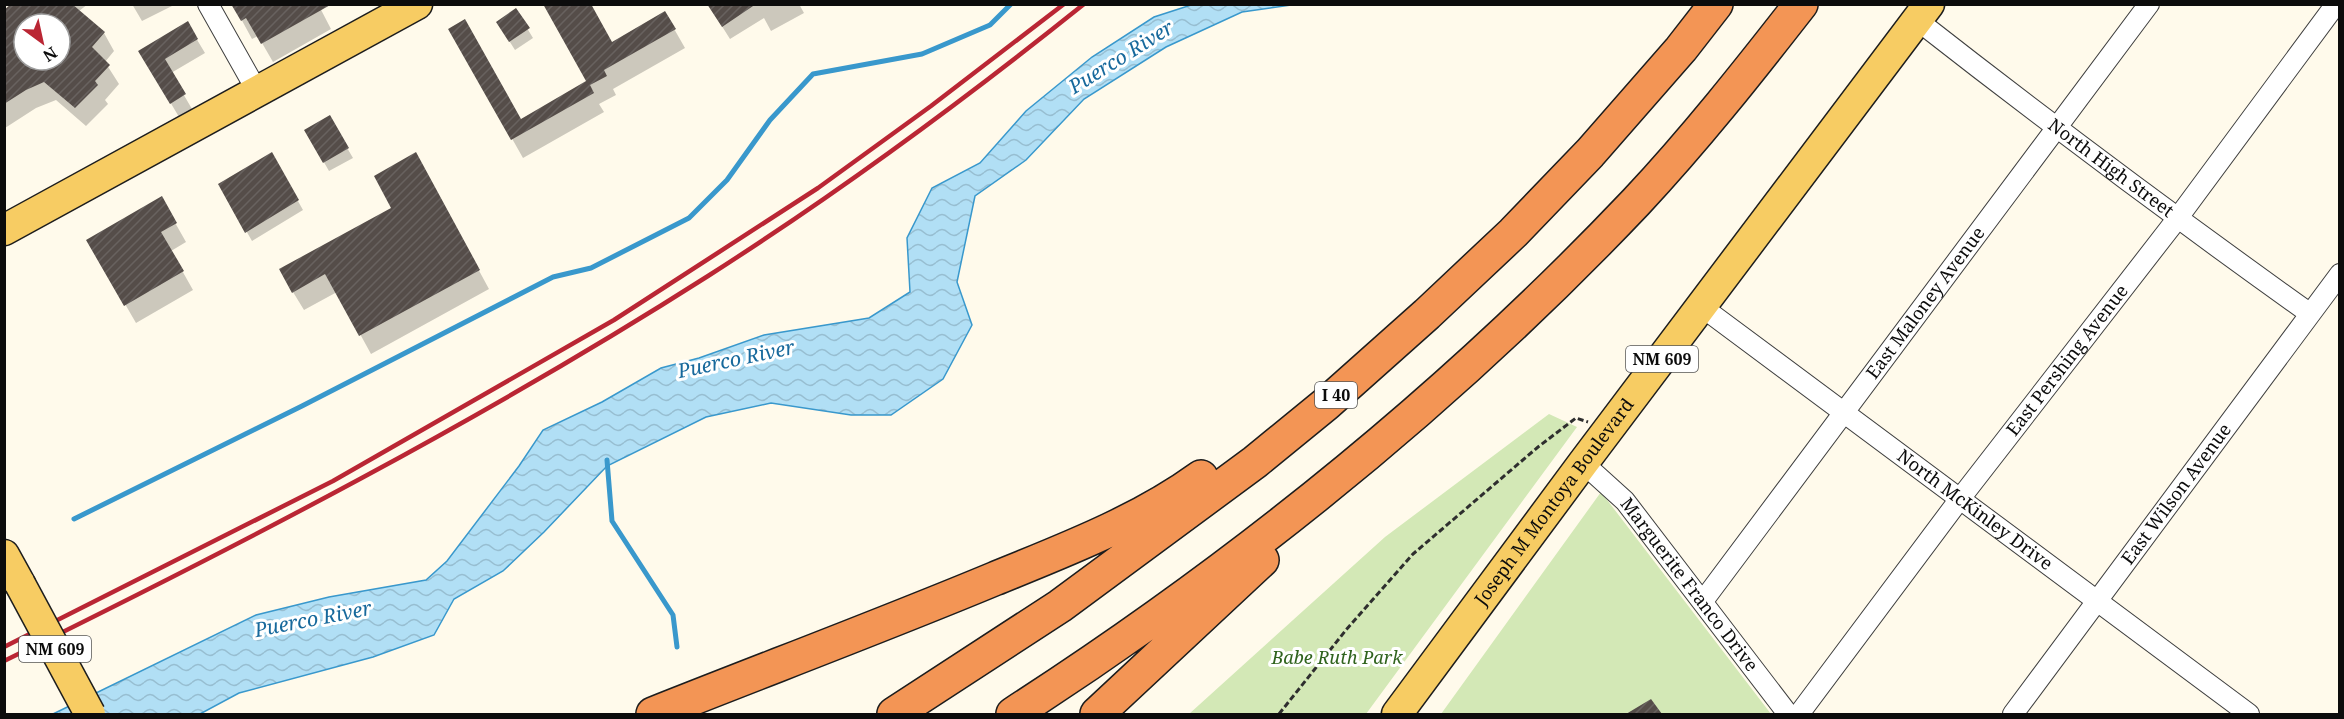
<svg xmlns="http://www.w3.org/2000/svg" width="2344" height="719" viewBox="0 0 2344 719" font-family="'Noto Serif',serif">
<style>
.park{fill:#d3e8b6}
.water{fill:url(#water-waves);stroke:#3998cc;stroke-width:1.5}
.shadow{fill:#0003;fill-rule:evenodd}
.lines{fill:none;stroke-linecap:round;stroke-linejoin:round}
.stream{stroke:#3998cc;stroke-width:5}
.building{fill:url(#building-hatch);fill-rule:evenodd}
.minor-casing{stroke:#3f3f3f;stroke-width:22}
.primary-casing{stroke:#1d1d1d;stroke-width:33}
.motorway-casing{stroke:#1d1d1d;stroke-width:36}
.path{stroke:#2e2e2e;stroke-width:3;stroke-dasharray:6 3;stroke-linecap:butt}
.minor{stroke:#fff;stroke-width:20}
.primary{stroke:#f7cc63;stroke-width:30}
.motorway{stroke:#f39555;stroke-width:33}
.rail{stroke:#ba2634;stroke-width:4.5}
.primary-bridge-casing{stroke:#1d1d1d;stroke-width:33;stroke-linecap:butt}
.primary-bridge{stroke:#f7cc63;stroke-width:30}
.labels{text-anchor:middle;stroke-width:6;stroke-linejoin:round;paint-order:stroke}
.shield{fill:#fff;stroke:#555;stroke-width:1.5}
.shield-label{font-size:16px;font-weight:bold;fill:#0c0c0c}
.street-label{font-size:18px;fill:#0c0c0c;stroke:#fff}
.park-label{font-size:18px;font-style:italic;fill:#2f631d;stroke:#fff}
.water-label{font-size:20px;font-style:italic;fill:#17699c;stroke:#fff}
</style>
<defs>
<pattern id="water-waves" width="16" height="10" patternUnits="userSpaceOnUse" patternTransform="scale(1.5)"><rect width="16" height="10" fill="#b1dff5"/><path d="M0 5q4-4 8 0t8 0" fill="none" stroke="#97bed1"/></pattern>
<pattern id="building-hatch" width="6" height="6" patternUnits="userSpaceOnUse" patternTransform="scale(1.5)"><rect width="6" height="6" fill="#554d49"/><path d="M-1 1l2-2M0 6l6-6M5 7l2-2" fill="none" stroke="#68625f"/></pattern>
</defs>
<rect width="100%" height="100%" fill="#fffaeb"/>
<path class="park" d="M1549 414 1577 427 1366 714H1189L1385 537Z
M1601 492 1771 714H1441Z"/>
<path class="water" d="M1191 5H1291L1242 12 1166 47 1084 99 1026 160 975 196 957 282 972 325 943 379 891 415H851L771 403 706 417 607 466 544 532 503 571 454 599 434 635 373 657 239 693 200 714H53L256 615 329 597 426 580 447 561 519 466 543 430 602 402 661 368 699 358 764 335 869 318 910 292 907 238 932 188 980 163 1026 111 1092 57 1154 17Z"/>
<path class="shadow" d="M13 4H88L79 11 104 33 114 51 105 62 119 84 105 100 108 104 86 126 56 100 36 108 5 128 4 12ZM24 24H60V60H24Z
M132 4H172V6L142 21Z
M233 4H318L331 29 273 62 258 36 252 39Z
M708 4H799L804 13 771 31 764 18 730 39Z
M516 10 533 38 515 50 503 31Z
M665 13 685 48 613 89 616 95 599 104 604 112 523 158 450 29 520 120 588 82 611 44Z
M187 23 205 53 171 73 192 109 179 117 140 51Z
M329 117 353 158 329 171 306 131Z
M272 155 303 210 252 241 220 185Z
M426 173 489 289 371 354 337 292 304 310 293 292 393 209Z
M161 198 186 242 171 251 193 290 136 323 88 240Z"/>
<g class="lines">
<path class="stream" d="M607 460 612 521 673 615 677 647
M74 519 302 406 553 277 591 268 689 218 727 180 770 120 813 74 922 54 990 25 1011 4"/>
</g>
<path class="building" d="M11 4H72L105 32 92 47 110 65 95 81 98 85 75 108 44 82 26 90 4 104V10ZM24 24H60V60H24Z
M231 4H332L261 44 246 18 241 21Z
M543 4H591L612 42 665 11 676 29 604 70 607 76 590 85 594 93 511 140 448 29 465 19 521 119 586 81Z
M707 4H756L722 27Z
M516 8 530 28 509 42 496 22Z
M188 21 198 39 165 59 186 94 170 104 138 51Z
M330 115 349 148 323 163 304 130Z
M272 152 299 200 245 233 218 184Z
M416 152 480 270 359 336 325 274 292 293 279 269 391 208 374 176Z
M162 196 177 223 161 232 184 271 124 306 86 240Z
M1651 699 1662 714H1626Z"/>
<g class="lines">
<defs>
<g id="minor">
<path d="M208 4 257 91"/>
<path id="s1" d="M1917 20C2046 121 2176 218 2309 313"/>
<path id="s2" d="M1702 307 2249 714"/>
<path id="s3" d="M1583 463 1625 501 1788 714"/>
<path id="s4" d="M1703 601 2149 4"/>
<path id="s5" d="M1799 714 1959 500 2177 219 2336 4"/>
<path id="s6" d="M2013 714 2340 274"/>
</g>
<g id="primary">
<path d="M4 230 417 4"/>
<path d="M4 555 20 584"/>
<path id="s7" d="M1397 714 1583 463 1929 4"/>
</g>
<path id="motorway" d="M653 714C766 669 881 626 994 579 1065 550 1139 522 1201 477
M894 714 1060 606 1255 462 1326 404 1427 314 1513 233 1590 153 1681 49 1716 4
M1013 714C1239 568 1451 397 1636 202 1695 139 1748 72 1801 4
M1097 714 1262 560"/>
</defs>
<use href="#minor" class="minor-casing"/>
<use href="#primary" class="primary-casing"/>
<use href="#motorway" class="motorway-casing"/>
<path class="path" d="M1279 714 1346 630 1413 554 1538 447 1576 418 1588 422"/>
<use href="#minor" class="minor"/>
<use href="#primary" class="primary"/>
<use href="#motorway" class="motorway"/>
<path class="rail" d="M4 647 333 481 614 320 818 188 931 106 1064 4
M4 661C244 543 482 420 708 276 838 193 963 101 1084 4"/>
<defs>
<path id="primary-bridge" d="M20 584 90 714"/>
</defs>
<use href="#primary-bridge" class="primary-bridge-casing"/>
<use href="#primary-bridge" class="primary-bridge"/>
</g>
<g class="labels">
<g class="shield">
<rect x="1626" y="346" width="72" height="26" rx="4.5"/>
<rect x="1315" y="382" width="42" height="26" rx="4.5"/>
<rect x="19" y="636" width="72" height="26" rx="4.5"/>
</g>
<g class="shield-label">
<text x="1662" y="365">NM 609</text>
<text x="1336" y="401">I 40</text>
<text x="55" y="655">NM 609</text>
</g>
<g class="street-label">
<text dy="6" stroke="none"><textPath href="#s1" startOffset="244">North High Street</textPath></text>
<text dy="6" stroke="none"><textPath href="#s4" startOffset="372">East Maloney Avenue</textPath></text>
<text dy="6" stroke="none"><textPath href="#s5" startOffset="444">East Pershing Avenue</textPath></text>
<text dy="6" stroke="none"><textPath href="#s6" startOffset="274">East Wilson Avenue</textPath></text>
<text dy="6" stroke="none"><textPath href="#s7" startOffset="264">Joseph M Montoya Boulevard</textPath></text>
<text dy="6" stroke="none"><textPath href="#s2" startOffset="340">North McKinley Drive</textPath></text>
<text dy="6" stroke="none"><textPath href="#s3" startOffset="162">Marguerite Franco Drive</textPath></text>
</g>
<g class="park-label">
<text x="1337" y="664">Babe Ruth Park</text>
</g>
<g class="water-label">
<text transform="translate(1121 57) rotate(-32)" y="7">Puerco River</text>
<text transform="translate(736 359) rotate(-12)" y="7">Puerco River</text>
<text transform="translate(313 619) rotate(-11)" y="7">Puerco River</text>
</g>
</g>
<rect width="2344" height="719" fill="none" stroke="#0c0c0c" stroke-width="12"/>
<g transform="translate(42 42) rotate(147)"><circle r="28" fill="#ffffff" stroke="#9e9e9e" stroke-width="1.5"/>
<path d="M0-4.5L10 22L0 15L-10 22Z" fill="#ba2634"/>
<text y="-9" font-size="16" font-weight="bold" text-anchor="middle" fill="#0c0c0c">N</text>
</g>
</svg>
